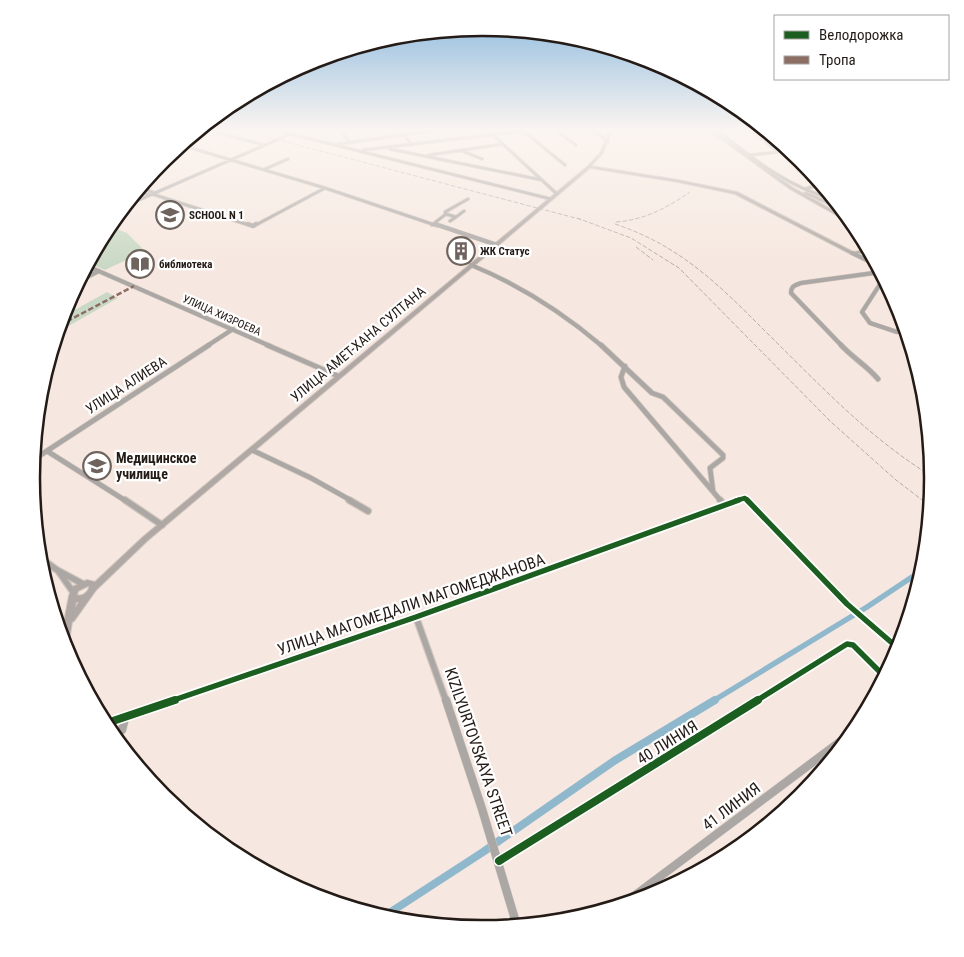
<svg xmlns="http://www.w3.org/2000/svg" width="964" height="957" viewBox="0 0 964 957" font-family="'Roboto Condensed',sans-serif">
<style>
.green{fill:#cad9c5}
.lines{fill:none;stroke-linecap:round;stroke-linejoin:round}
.stream{stroke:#90b8cd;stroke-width:1}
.canal-far1{stroke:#90b8cd;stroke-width:5.5}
.canal{stroke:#90b8cd;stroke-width:8}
.minor-far4-casing{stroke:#cfc4bd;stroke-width:4}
.minor-far3-casing{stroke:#cfc4bd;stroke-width:5}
.minor-far2-casing{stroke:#cfc4bd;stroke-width:6}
.minor-far1-casing{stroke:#cfc4bd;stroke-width:8}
.minor-casing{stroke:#cfc4bd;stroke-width:9}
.major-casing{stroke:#cfc4bd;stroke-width:2}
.minor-far4{stroke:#aba7a4;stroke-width:2.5}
.minor-far3{stroke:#aba7a4;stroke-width:4}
.minor-far2{stroke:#aba7a4;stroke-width:4.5}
.minor-far1{stroke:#aba7a4;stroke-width:5.5}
.minor{stroke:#aba7a4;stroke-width:8}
.major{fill:#b0a8a4;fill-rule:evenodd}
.rail{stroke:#b5aca8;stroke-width:1;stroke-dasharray:4.5 2;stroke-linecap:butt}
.quiet{stroke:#8d6e63;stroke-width:2.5;stroke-dasharray:5.5 2.5;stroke-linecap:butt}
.cycleway-far2-casing{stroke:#fff;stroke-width:8}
.cycleway-far1-casing{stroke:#fff;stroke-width:9}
.cycleway-casing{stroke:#fff;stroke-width:11}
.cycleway-far2{stroke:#1b5e20;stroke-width:4.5}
.cycleway-far1{stroke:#1b5e20;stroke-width:5.5}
.cycleway{stroke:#1b5e20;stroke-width:8}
.labels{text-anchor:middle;stroke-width:4.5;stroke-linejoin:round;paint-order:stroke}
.far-poi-label{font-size:11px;font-weight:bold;fill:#241b16;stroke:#fff;text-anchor:start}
.far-street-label{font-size:11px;fill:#241b16;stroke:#fff}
.street-label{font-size:14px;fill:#241b16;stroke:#fff}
.poi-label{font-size:14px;font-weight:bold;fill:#241b16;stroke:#fff;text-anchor:start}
.near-street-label{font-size:16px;fill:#241b16;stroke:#fff}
.rim{fill:none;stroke:#241b16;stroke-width:2.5}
</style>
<rect width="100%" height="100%" fill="#f6e8e0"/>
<path class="green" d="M109 226 127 233 145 251 105 270 89 263Z
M107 292 118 298 58 332 62 317Z"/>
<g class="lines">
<path class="stream" d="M908 354 913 353"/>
<path class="canal-far1" d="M713 701 867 607 924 569"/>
<path class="canal" d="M383 917 483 852 614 761 715 700"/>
<defs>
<path id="minor-far4" d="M213 131 264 145
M279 131 551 199
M341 131 350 143
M401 131 412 145
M523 131 565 165
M557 131 576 145
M594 131 608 141
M718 131C753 159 789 188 833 199
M493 135 557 194
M338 144 432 131
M181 145 325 188 438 226
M390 149 542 180
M363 150 522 131
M460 150 482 159
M429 155 503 144
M750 155 778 152 752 131
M265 169 288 159
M140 188 155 193
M805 189 821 184
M137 191 150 195
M152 194 252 226
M125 206 288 135
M446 214 445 212 468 199
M456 217 464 211
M432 225 446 214 456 217 450 221
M254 226 325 188"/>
<path id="minor-far3" d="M248 224 253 226 256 224
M435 224 497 245
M852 253 877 265
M471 265C520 285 562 312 602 346
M87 266 270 346
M884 278 862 312 870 323 897 332 901 325
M79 281 99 271
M207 346 233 329
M842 346 791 293C791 286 795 285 801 283L881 272"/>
<path id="minor-far2" d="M267 345 338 376
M601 345 652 393 663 397 723 455V458L710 468 713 491
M841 345C853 358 867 366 878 379
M625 366 621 377 624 387 721 501
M252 450 311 478 352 501
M47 451 126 501
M33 460 209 345
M735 501 745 498 748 501"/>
<path id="minor-far1" d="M125 500 162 525
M349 500 368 511
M720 500 725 506
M747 500 847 604 899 649
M39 557 57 570 83 584
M59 572 73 592
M416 617 446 701
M171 701 416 617 739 500
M756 701 847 644 853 645 885 677"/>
<path id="minor" d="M446 700 482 809 517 926
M104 724 175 700
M111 734 122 730 125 718
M499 861 758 700
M622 905 857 729"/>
<path id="major" d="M609 131H612L603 153 591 166 678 180 737 192 853 252 869 250 870 252 851 254 735 194 678 182 590 168 147 541 96 590 74 621 72 622 68 646 67 649H65L61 638 69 596 72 587 87 580 95 582 143 537 588 166 600 153ZM88 586H89V588C87 593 82 597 77 595L78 591ZM76 602H79L75 608Z
M710 131H713L792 187 850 220 854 224H852L790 189Z
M806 192 839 206 842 210 805 194 804 193Z"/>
</defs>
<use href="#minor-far4" class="minor-far4-casing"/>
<use href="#minor-far3" class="minor-far3-casing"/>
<use href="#minor-far2" class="minor-far2-casing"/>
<use href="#minor-far1" class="minor-far1-casing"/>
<use href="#minor" class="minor-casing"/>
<use href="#major" class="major-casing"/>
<use href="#minor-far4" class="minor-far4"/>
<use href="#minor-far3" class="minor-far3"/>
<use href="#minor-far2" class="minor-far2"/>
<use href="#minor-far1" class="minor-far1"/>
<use href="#minor" class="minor"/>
<use href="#major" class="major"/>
<path class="rail" d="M256 134 583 220
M577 218 631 238 679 268 831 422 896 480 930 506
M616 222C644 220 667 208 690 192
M615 224C681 246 719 285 767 333 819 384 870 439 933 477
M636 247 653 260"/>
<path class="quiet" d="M60 325 134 286"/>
<defs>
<path id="cycleway-far2" d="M735 501 745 498 748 501"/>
<path id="cycleway-far1" d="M747 500 847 604 899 649
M171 701 416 617 739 500
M756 701 847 644 853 645 885 677"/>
<path id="cycleway" d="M104 724 175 700
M499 861 758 700"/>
</defs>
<use href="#cycleway-far2" class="cycleway-far2-casing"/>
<use href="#cycleway-far1" class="cycleway-far1-casing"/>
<use href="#cycleway" class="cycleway-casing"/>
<use href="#cycleway-far2" class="cycleway-far2"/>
<use href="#cycleway-far1" class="cycleway-far1"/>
<use href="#cycleway" class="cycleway"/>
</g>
<linearGradient id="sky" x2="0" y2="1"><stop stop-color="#85b6dd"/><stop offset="0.49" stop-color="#fbf5f1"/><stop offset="1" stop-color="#fbf5f1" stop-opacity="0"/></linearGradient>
<rect width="964" height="265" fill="url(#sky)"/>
<defs>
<symbol id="school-ring" viewBox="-11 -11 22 22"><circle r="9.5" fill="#fff" stroke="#6e635d" stroke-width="1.5"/><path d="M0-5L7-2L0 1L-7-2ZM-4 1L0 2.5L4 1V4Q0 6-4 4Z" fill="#6e635d"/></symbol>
<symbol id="building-ring" viewBox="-11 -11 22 22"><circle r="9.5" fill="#fff" stroke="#6e635d" stroke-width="1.5"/><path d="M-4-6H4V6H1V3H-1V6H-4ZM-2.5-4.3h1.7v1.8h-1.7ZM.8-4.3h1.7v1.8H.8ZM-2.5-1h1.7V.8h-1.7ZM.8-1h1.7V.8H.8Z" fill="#6e635d"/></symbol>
<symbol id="library-ring" viewBox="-11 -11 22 22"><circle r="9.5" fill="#fff" stroke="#6e635d" stroke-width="1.5"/><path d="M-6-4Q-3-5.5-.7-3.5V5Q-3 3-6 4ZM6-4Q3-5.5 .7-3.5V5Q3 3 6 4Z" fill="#6e635d"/></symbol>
<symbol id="university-ring" viewBox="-11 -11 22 22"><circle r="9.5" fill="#fff" stroke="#6e635d" stroke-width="1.5"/><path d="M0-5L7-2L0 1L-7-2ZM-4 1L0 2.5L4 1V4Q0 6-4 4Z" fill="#6e635d"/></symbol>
</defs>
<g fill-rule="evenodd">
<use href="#school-ring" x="154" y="199" width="32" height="32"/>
<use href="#building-ring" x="445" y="235" width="32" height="32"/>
<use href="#library-ring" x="124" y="248" width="32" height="32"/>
<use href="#university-ring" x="81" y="450" width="32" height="32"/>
</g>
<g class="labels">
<g class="far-poi-label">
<text x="189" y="219">SCHOOL N 1</text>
<text x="480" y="255">ЖК Статус</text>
<text x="159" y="268">библиотека</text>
</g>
<g class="far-street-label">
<text transform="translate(222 315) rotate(24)" y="4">УЛИЦА ХИЗРОЕВА</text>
</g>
<g class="street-label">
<text transform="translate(358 344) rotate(-40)" y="5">УЛИЦА АМЕТ-ХАНА СУЛТАНА</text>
<text transform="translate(126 385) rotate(-33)" y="5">УЛИЦА АЛИЕВА</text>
</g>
<g class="poi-label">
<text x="116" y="463">Медицинское<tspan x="116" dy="16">училище</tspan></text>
</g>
<g class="near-street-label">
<text transform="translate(411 604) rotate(-19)" y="6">УЛИЦА МАГОМЕДАЛИ МАГОМЕДЖАНОВA</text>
<text transform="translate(667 742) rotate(-32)" y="6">40 ЛИНИЯ</text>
<text transform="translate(479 752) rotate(71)" y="6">KIZILYURTOVSKAYA STREET</text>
<text transform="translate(731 806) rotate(-37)" y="6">41 ЛИНИЯ</text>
</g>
</g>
<path d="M0 0H964V957H0ZM40 478a442 442 0 1 1 884 0a442 442 0 1 1-884 0Z" fill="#fff" fill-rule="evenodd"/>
<path class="rim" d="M40 478a442 442 0 1 1 884 0a442 442 0 1 1-884 0Z"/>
<rect x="774" y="15" width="175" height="65" fill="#ffffff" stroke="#a7a4a2"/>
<rect x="784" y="31" width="25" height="8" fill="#1b5e20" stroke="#a7a4a2"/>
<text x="819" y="40" font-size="15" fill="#241b16">Велодорожка</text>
<rect x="784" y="56" width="25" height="8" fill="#8d6e63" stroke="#a7a4a2"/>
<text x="819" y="65" font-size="15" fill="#241b16">Тропа</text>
</svg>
